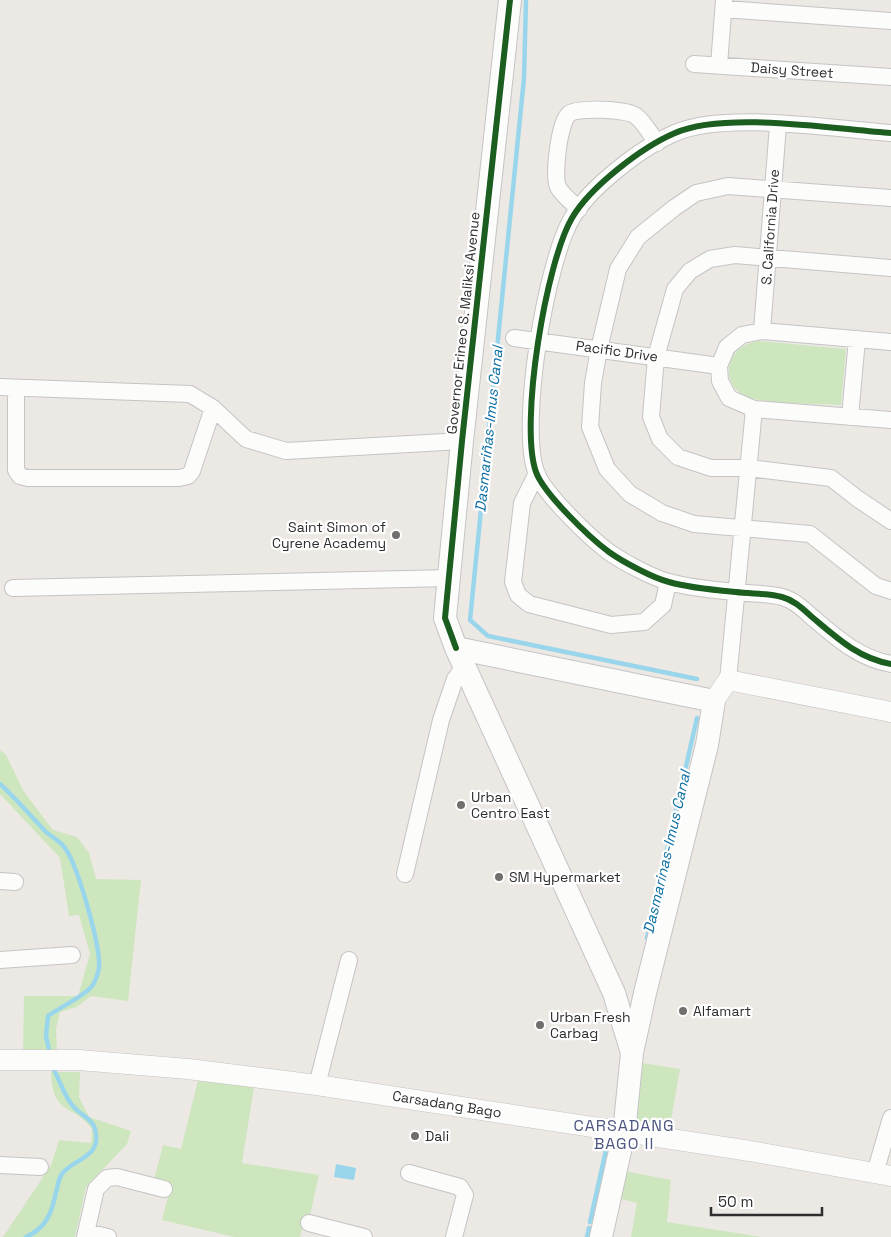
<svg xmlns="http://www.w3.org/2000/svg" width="891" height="1237" viewBox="0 0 891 1237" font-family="'Space Grotesk',sans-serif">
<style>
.green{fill:#cee6be}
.water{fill:#99d6ec}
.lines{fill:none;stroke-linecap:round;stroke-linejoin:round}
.stream{stroke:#99d6ec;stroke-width:4.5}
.minor-casing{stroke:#c5c4c5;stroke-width:18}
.tertiary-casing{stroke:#c5c4c5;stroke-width:21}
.secondary-casing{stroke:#c5c4c5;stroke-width:24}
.minor{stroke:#fcfcfb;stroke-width:16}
.tertiary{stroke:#fcfcfb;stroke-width:20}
.secondary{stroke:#fcfcfb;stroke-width:22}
.cycleway-casing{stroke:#fff;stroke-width:9}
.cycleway{stroke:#1b5e20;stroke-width:6}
.poi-dot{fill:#706f6e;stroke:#fff;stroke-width:2}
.labels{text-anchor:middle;stroke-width:4.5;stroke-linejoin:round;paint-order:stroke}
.street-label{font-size:14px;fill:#2e2e2e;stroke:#fff}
.poi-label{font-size:14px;fill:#2e2e2e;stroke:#fff;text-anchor:start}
.water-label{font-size:15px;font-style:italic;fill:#0d6fa3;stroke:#fff}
.quarter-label{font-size:16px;letter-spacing:1px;fill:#4d5680;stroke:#fff}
</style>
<rect width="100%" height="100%" fill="#ece8e4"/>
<path class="green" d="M758 341 846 349 841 405C821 404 760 404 745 396 732 390 725 374 731 360 736 348 745 344 758 341Z
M0 750 6 755 24 792 53 830 77 837 89 853 96 879 141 880 128 1001 91 996 77 1007 60 1012 56 1029 57 1051 23 1053 24 996H78L90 954 79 915 69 916 60 858 0 794Z
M643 1063 680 1069 669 1131 632 1125Z
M51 1072H80L79 1097 89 1117 131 1131 127 1144 86 1187 75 1237H3L51 1165 59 1140 91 1143 92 1129C73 1103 52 1116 51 1072Z
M198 1080 254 1087 242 1163 319 1175 310 1215H306L300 1237H234L162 1220 171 1185 154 1180 163 1145 181 1149Z
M624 1171 671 1180 667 1222 762 1237H631L637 1203 618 1198Z"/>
<path class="water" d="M336 1164 356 1168 354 1180 334 1177Z"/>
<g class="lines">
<path class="stream" d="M526 0 524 78 470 620 488 636 697 679
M0 784C16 799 30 815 45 831 51 837 61 841 65 848 78 866 101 947 99 968 98 973 95 982 92 986 85 996 60 1007 48 1016L46 1036 50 1054
M647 938 697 718
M590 1222 608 1141
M26 1237C46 1228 52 1213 56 1192 58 1187 58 1179 62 1174 72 1159 103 1158 95 1129 93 1120 83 1116 77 1110 66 1101 61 1083 54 1070
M587 1237 589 1228"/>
<defs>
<path id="minor" d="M724 9 891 21
M694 64 891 77
M719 65 724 0
M891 133C834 129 725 111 675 133 642 147 590 187 572 218 546 262 519 424 536 472 544 494 590 538 609 552 623 562 653 578 669 582 690 588 714 590 736 592 751 594 768 593 782 597 794 600 803 609 812 617 837 638 858 658 891 664
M891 198 728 186 696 193 674 208 638 237 618 269 599 349 593 383 590 427 607 469 630 494 662 513 694 524 810 534 876 586 891 591
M579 209C573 203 562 195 558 187 553 176 559 122 569 114 577 107 628 109 636 116 644 122 651 135 657 143
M891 268 735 255 710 259 690 271 675 289 656 357 651 417 660 439 678 457 711 468H749L831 478 858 499 891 521
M762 331 778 125
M514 338 719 366
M891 342 762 331 742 335 727 347 719 366 720 381 729 398 754 409 891 420
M0 387 190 394 213 408 246 439 286 451 462 441
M16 389V470L20 476 28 478H179L188 476 192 471 213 408
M850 417 857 339
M537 473 522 503 513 582 518 595 529 604 611 625 644 622 663 605 668 582
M13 588 449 578
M728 680 754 409
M405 874 441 720 455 679 465 666
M0 881 15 882
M0 960 72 955
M317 1085 349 960
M0 1165 40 1167
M409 1173 460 1187 465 1195 454 1237
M875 1173 891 1118
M309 1223 364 1237
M86 1232 108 1237
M85 1237 96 1189 107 1178 117 1177 164 1189"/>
<path id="tertiary" d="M714 701 728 680 891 712
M0 1060H79L188 1069 317 1085 750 1151 891 1176"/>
<path id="secondary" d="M510 0 462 441 445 618 456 648 614 993 632 1053
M456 648 714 701 707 745 645 993 632 1053 624 1133 601 1237"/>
</defs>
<use href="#minor" class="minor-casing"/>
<use href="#tertiary" class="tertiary-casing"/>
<use href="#secondary" class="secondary-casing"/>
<use href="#minor" class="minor"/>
<use href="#tertiary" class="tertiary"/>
<use href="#secondary" class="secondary"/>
<defs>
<path id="cycleway" d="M891 133C834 129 725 111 675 133 642 147 590 187 572 218 546 262 519 424 536 472 544 494 590 538 609 552 623 562 653 578 669 582 690 588 714 590 736 592 751 594 768 593 782 597 794 600 803 609 812 617 837 638 858 658 891 664
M456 648 445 618 462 441 510 0"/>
</defs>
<use href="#cycleway" class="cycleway-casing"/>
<use href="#cycleway" class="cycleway"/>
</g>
<g class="poi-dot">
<circle cx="396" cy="535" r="5"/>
<circle cx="461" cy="805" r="5"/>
<circle cx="499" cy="877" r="5"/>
<circle cx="683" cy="1011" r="5"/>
<circle cx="540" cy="1025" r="5"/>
<circle cx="415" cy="1136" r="5"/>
</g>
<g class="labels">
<g class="street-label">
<text transform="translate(792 70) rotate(4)" y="5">Daisy Street</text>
<text transform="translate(770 227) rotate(-86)" y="5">S. California Drive</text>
<text transform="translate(463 323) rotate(-84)" y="5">Governor Erineo S. Maliksi Avenue</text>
<text transform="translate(617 351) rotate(8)" y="5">Pacific Drive</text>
<text transform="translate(447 1104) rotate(9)" y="5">Carsadang Bago</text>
</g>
<g class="poi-label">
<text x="386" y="532" text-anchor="end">Saint Simon of<tspan x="386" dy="16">Cyrene Academy</tspan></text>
<text x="471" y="802">Urban<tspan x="471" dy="16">Centro East</tspan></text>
<text x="509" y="882">SM Hypermarket</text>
<text x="693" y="1016">Alfamart</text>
<text x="550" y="1022">Urban Fresh<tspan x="550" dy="16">Carbag</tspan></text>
<text x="425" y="1141">Dali</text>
</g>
<g class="water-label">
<text transform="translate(489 429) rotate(-84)" y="5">Dasmariñas-Imus Canal</text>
<text transform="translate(667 852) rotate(-77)" y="5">Dasmarinas-Imus Canal</text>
</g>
<g class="quarter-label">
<text x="624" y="1131">CARSADANG<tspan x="624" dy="18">BAGO II</tspan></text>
</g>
</g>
<path d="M711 1207v8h111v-8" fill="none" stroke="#2e2e2e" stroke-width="2.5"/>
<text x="718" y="1207" font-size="15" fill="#2e2e2e" stroke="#ffffff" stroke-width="4" paint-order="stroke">50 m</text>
</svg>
